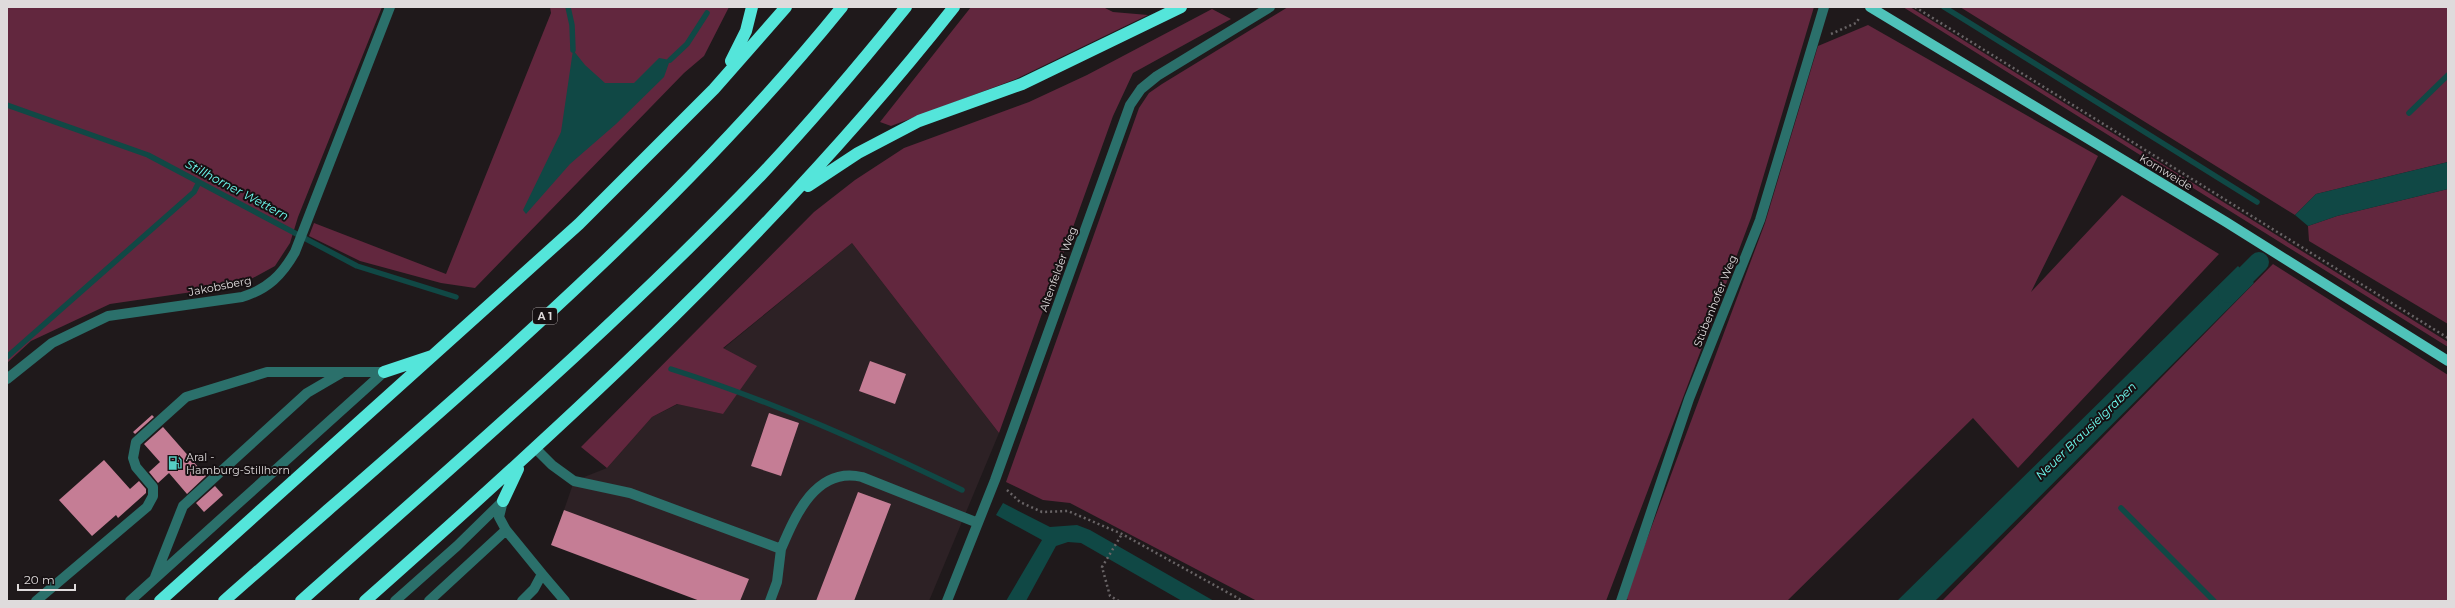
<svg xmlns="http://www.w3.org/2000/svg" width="2455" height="608" viewBox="0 0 2455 608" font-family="Montserrat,sans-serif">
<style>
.built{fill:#2d2125}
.green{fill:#62273e}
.water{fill:#104845}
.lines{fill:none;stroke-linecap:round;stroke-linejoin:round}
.stream{stroke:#104845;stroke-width:5.5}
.canal{stroke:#104845;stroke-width:20}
.building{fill:#c57d95}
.path{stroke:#696466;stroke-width:2.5;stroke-dasharray:2 3;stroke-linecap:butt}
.minor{stroke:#2b706b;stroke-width:10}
.major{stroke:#4fc3ba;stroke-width:10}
.highway{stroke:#54e5da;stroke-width:12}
.labels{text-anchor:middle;stroke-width:4;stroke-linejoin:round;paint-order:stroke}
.shield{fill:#161012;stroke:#a39e9f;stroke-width:1}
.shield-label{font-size:10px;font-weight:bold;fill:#dfdbdc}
.street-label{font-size:11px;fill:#dfdbdc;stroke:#161012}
.poi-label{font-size:11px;fill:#dfdbdc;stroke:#161012;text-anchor:start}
.water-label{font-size:12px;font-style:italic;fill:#6efdf1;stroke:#161012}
</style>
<rect width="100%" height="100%" fill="#1f191b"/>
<path class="built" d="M852 243 999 433 929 601H700L564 510 574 481 607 468 652 417 678 404 723 414V349Z"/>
<path class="green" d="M7 7H382L298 217 290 243 275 266 240 285 110 304 31 341 7 363Z
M550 7H729L704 56 684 73 475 288 441 283 360 261 309 236 314 223 446 274 551 13Z
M971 7H1103L1113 12 1148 15 1016 79 891 126 880 122Z
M1288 7H1814L1751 218 1606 601H1257L1070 503 1043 500 1006 482 1139 108 1149 93 1162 84Z
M1903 7H1910L2448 342V347Z
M1960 7H2448V162L2316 194 2295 215Z
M1212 9 1231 19 1133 73 1113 116 999 433 852 243 723 348 757 366 723 414 677 404 652 417 607 468 581 447 814 212 855 180 904 148 1029 102 1087 75Z
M1868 25 2098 156 2031 292 2122 195 2219 254 2018 468 1973 418 1787 601H1630L1625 598 1765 223 1818 46Z
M2448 189V324L2309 241 2308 226 2337 216Z
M2273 264 2448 375V601H1942Z"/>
<path class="water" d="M573 50 585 65 605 83H634L659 58 670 60 664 77 616 124 570 164 526 214 523 210 561 132Z
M2448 162V189L2337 216 2308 226 2295 215 2316 194Z
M2238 266 2254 283 1935 601H1897Z
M1003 503 1050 527 1077 525 1090 530 1214 601H1182L1081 543 1068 542 1056 546 1026 601H1006L1042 540 996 515Z"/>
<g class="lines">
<path class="stream" d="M568 7 572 25 573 50
M1944 7 2257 202
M670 60 687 44 707 13
M7 105 148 155 357 266 456 297
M2409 113 2448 75
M7 357 194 192 199 182
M671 369C772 401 867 444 962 490
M2121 508 2214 601"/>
<path class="canal" d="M2228 293 2259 262"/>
</g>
<path class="building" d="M870 361 906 374 895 404 859 391Z
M769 413 799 423 781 476 751 466Z
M152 415 154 417 135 434 133 432Z
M163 427 206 476 187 494 169 473 158 483 149 472 160 462 144 444Z
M104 460 130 489 139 481 146 489V493L118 518 116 515 92 536 59 500Z
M215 486 223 495 204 512 196 503Z
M858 492 891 504 854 601H816Z
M564 510 749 579 740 601H700L551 545Z"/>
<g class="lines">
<path class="path" d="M1915 7 2448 338
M1831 34 1856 23 1860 17
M1007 490 1020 502 1042 512 1068 511 1122 534 1243 601
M1119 601 1110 596 1102 567 1122 534"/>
<path class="minor" d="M7 379 52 343 108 316 242 297C268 289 282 275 295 252L390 7
M536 449 552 465 574 481 630 493 781 549C795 516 816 466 862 477L978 523
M503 501 499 517 506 530 542 574 534 589 522 601
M542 574 565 601
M155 577 183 506 307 393 343 372
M36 601 147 507 153 496V487L136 467 133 458 136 442 186 397 267 372H384
M130 601 384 372
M395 601 457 546 503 501
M429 601 506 530
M770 601 777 582 781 549
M947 601 995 480 1130 105 1141 89 1157 76 1270 7
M1621 601 1689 399 1760 220 1824 7"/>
<path class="major" d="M1870 7 2226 222 2448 361"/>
<path class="highway" d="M731 61 746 31 752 7
M808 186 858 153 919 121 1022 84 1181 7
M384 372 432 356
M503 501 518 469
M160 601 579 224 714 89 786 7
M224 601C438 412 662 229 842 7
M301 601C457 462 616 326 761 175 812 121 860 64 906 7
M365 601C575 415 780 228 954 7"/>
</g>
<defs>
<symbol id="fuel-bare" viewBox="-9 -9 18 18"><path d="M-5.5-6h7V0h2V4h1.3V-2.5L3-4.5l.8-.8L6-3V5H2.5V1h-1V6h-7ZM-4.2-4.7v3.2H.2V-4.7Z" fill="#55cec4" stroke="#161012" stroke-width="2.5" paint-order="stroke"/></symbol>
</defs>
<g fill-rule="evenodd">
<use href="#fuel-bare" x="165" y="453" width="20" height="20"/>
</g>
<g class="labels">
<rect class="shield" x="533" y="308" width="24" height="16" rx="3"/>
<g class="shield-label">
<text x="545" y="320">A 1</text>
</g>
<g class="street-label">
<text transform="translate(2166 172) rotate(31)" y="4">Kornweide</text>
<text transform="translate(1058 269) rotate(-70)" y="4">Altenfelder Weg</text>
<text transform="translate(220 286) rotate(-11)" y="4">Jakobsberg</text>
<text transform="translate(1715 301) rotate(-68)" y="4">Stübenhofer Weg</text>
</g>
<g class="poi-label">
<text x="186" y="461">Aral -<tspan x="186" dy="13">Hamburg-Stillhorn</tspan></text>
</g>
<g class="water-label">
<text transform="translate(237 190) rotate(28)" y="4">Stillhorner Wettern</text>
<text transform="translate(2086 431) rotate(-44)" y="4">Neuer Brausielgraben</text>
</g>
</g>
<rect width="2455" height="608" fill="none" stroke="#dfdbdc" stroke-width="16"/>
<path d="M18 584v6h57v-6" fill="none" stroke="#dfdbdc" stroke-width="2"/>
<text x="24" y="584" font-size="12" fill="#dfdbdc" stroke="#161012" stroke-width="3" paint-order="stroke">20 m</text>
</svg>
